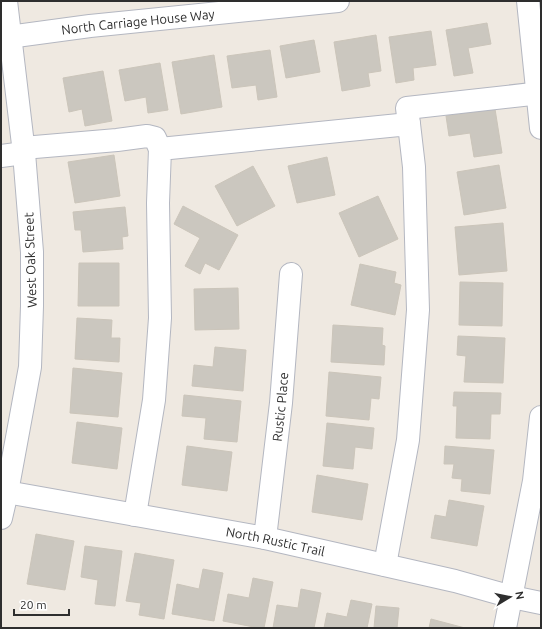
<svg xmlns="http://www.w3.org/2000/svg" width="542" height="629" viewBox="0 0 542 629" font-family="Ubuntu,sans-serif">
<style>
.building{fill:#cbc7bf;stroke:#cbc5ba}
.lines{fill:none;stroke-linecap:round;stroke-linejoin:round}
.minor-casing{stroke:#b4b7c1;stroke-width:24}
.minor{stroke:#fff;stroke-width:22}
.labels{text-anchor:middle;stroke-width:3;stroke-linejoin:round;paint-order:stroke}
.street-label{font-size:13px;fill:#2e2e2e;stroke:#fff}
</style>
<rect width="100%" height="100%" fill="#efe9e1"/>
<path class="building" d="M487 23 491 44 468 48 473 73 454 76 446 30Z
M431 31 436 65 413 68 414 80 396 83 389 37Z
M376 35 381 71 368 73 370 86 342 91 334 42Z
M314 40 320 72 286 78 280 46Z
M270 50 277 97 258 100 256 85 232 88 227 56Z
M214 55 222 107 181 114 172 62Z
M160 63 168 110 148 113 146 97 125 101 119 70Z
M103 71 112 121 85 126 82 109 69 112 63 78Z
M495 109 502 153 474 157 470 133 449 136 446 116Z
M114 155 120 196 75 203 68 162Z
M327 157 335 195 297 203 288 166Z
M499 165 506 208 464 215 457 172Z
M253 166 275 206 237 226 215 186Z
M378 196 398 239 359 257 339 213Z
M183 206 238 235 219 270 205 263 200 274 185 266 200 238 174 224Z
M125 207 128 236 122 237 123 249 83 252 81 230H75L73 212Z
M503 223 507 271 459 275 455 227Z
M79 263H119V306H78Z
M360 264 396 272 394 283 401 285 395 315 351 305Z
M460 282 503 283 502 326 459 325Z
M238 288 239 329 195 330 194 289Z
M77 318 112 320 111 338H120L119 362 75 359Z
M333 325 383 328 382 345 385 346 384 365 331 362Z
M458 336 505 338 503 383 464 382 466 356 457 355Z
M215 347 246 350 243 391 192 386 194 365 213 367Z
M73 368 122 373 118 417 70 413Z
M329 372 381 377 379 399 371 398 369 420 326 416Z
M454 392 501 393 500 414H491L490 439 456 438 457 406H453Z
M184 395 241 401 237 442 204 439 206 418 182 416Z
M77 422 122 428 117 469 72 463Z
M327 423 374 428 372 449 355 447 353 469 323 466Z
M187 446 232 452 227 491 182 485Z
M445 446 494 450 490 494 461 491 462 479 452 478 454 464H444Z
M317 475 368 484 362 520 312 512Z
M449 500 484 506 477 546 431 538 435 515 446 517Z
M36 534 74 541 65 590 27 584Z
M85 546 122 551 115 606 95 604 98 580 81 577Z
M135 553 174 560 164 619 139 615 141 603 126 601Z
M203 569 223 573 214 621 172 614 177 584 199 589Z
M253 578 273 582 264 628H259L223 621 228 594 249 598Z
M301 589 321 593 314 628H273L277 605 298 608Z
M351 600 372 604 367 628H324L327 613 347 617Z
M376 606 399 608 397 628H374Z
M431 619 465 628H429Z"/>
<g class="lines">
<defs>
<g id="minor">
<path d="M528 1 541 128"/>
<path id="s1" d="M1 38 90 26 338 1"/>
<path d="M409 124 407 108 541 93"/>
<path d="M23 148 117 140 147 136 155 138 160 149"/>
<path d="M1 156 24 153"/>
<path id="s2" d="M1 491 265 538 455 581 512 597 541 603"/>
<path d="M135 515 154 400 160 318 158 203 160 149 409 124 414 167 418 310 408 440 385 565"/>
<path d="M1 518 7 492 30 367 32 306V252L24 153 6 1"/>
<path id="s3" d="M265 538 281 403 291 274"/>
<path d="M505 628 534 481 541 417"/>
</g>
</defs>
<use href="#minor" class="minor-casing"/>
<use href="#minor" class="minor"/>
</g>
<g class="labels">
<g class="street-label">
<text dy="5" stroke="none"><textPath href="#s1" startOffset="138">North Carriage House Way</textPath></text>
<text transform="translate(30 260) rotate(-92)" y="5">West Oak Street</text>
<text dy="5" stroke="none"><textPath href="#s3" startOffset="132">Rustic Place</textPath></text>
<text dy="5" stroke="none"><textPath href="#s2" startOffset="279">North Rustic Trail</textPath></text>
</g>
</g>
<rect width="542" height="629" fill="none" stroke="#2e2e2e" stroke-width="4"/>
<g transform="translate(510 597) rotate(80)" stroke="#ffffff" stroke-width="3" paint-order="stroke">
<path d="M0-3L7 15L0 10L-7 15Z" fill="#2e2e2e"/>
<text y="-6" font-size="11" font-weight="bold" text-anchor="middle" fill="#2e2e2e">N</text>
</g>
<path d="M14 609v6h55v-6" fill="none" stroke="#2e2e2e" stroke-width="2"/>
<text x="20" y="609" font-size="12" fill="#2e2e2e" stroke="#ffffff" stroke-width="3" paint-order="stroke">20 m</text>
</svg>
